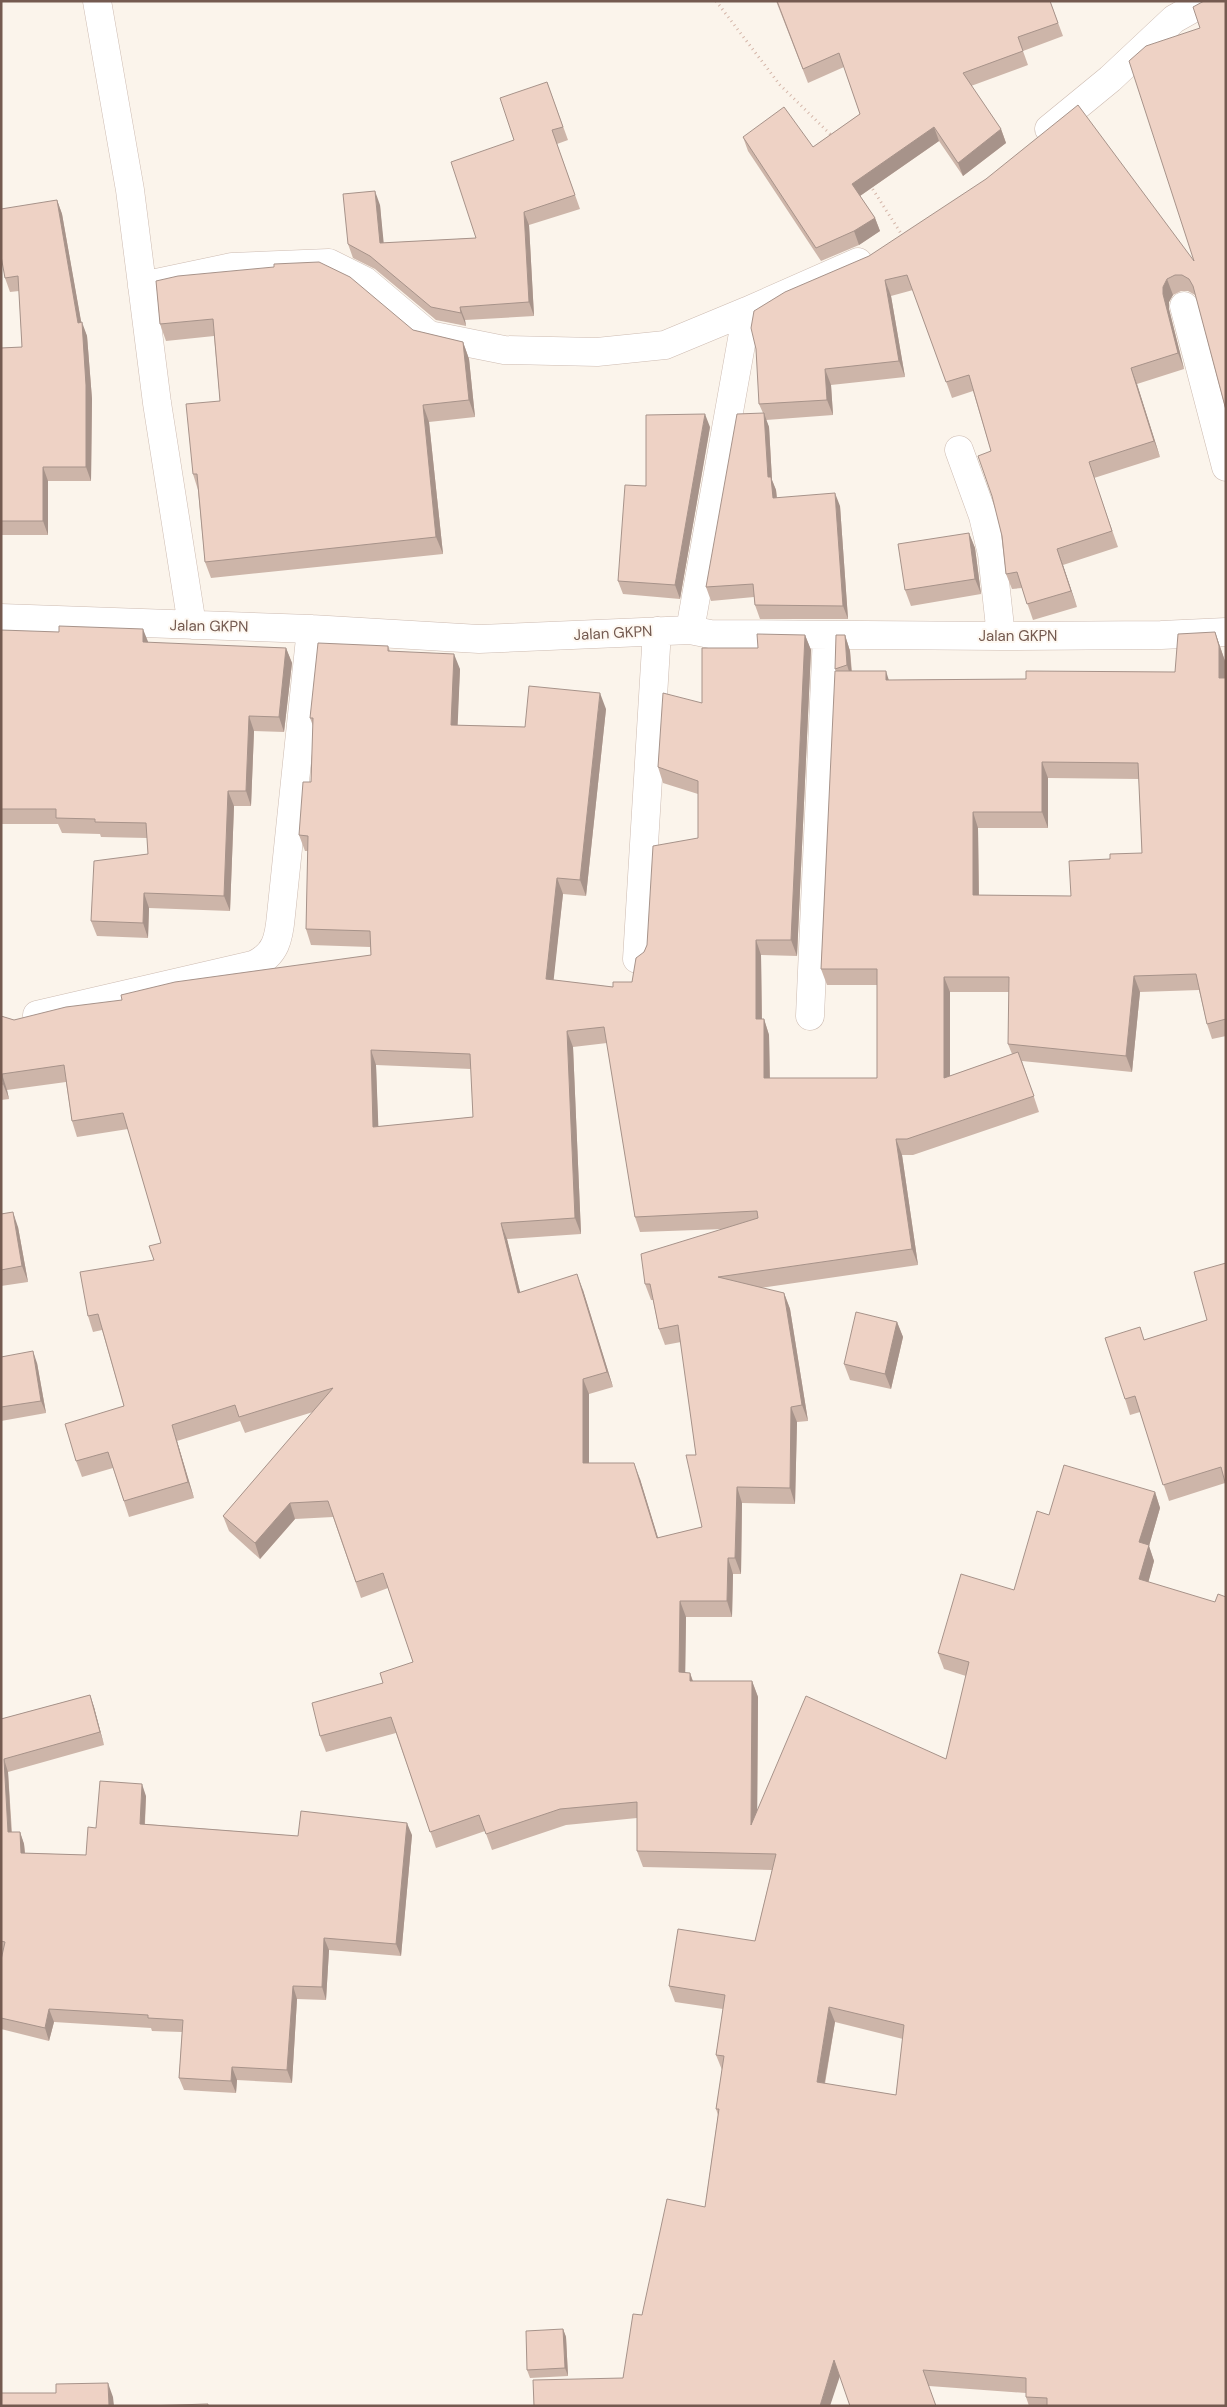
<svg xmlns="http://www.w3.org/2000/svg" width="1227" height="2407" viewBox="0 0 1227 2407" font-family="'DM Sans',sans-serif">
<style>
.lines{fill:none;stroke-linecap:round;stroke-linejoin:round}
.street-casing{stroke:#cdbbb1;stroke-width:29}
.path{stroke:#d4b5a8;stroke-width:3;stroke-dasharray:1 4;stroke-linecap:butt}
.street{stroke:#fff;stroke-width:28}
.wall{fill:#cdb5a9;fill-rule:evenodd}
.shaded-wall{fill:#a7938a}
.building{fill:#eed2c5;stroke:#a7938a;fill-rule:evenodd}
.labels{text-anchor:middle;stroke-width:4;stroke-linejoin:round;paint-order:stroke}
.street-label{font-size:15px;fill:#745a50;stroke:#fef8f1}
</style>
<rect width="100%" height="100%" fill="#fbf4eb"/>
<g class="lines">
<defs>
<path id="street" d="M97 1 130 190 157 403 192 625
M1049 129 1110 79 1174 19 1206 1
M142 286 232 267 329 263 365 281 429 335 504 350 597 352 665 345 747 311 858 262
M1184 306 1226 467
M959 450 983 516 992 554 1001 636
M1 618 311 629 479 639 690 630 710 634 1001 636 1161 635 1226 632
M690 630 747 311
M637 959 657 631
M37 1015 253 965C276 955 279 938 281 915L311 629
M810 1016 827 635"/>
</defs>
<use href="#street" class="street-casing"/>
<path class="path" d="M716 1 780 85 833 137
M870 185 902 235"/>
<use href="#street" class="street"/>
</g>
<path class="wall" d="M776 1H1050L1063 36 1023 51 1028 65 971 86 1001 129 1006 143 963 176 939 141 860 196 875 218 880 231 859 245 821 261 748 151 743 137 813 147 860 114 844 67 808 83Z
M1203 2 1196 297 1195 295 1188 291H1181L1173 295 1169 302V309L1184 369 1137 384 1160 457 1094 478 1118 547 1063 565 1077 607 1033 620 1022 588 1012 589 1006 574 991 451 973 391 952 398 913 290 891 296 905 377 831 385 833 415 766 420 769 427 772 480 776 490 777 498 840 506 848 619H760L755 605 754 597 711 601 706 587 763 413 759 404 869 256 1194 261 1200 28Z
M547 82 568 140 557 144 580 209 529 225 534 316 465 320 466 326 436 320 375 269 353 258 348 244 380 205 383 243 476 238 514 140Z
M57 200 62 214 81 322 87 336 92 399 91 481H48V535H1V348L22 347 19 291 10 292 5 278Z
M156 281 413 330 463 342 469 359 475 417 429 422 443 554 211 578 205 562 198 490 193 474 220 401 214 336 166 341 160 324Z
M710 427 680 599 623 594 618 581Z
M969 533 975 548 981 594 911 606 905 590Z
M1 630 148 643 286 648 292 663 284 732 254 731 251 806H234L230 911 149 908 148 938 97 936 91 921 148 854 147 838 101 837 100 834 62 833 58 824H1Z
M1215 632 1225 661V678H1226V1036L1212 1039 1207 1024 1199 990 1140 992 1132 1072 1022 1061 1039 1112 913 1155H902L918 1265 760 1288 784 1293 790 1309 808 1421 797 1422 795 1504 742 1503 741 1574H733L732 1617H686L685 1673H690L693 1681H752L758 1697 757 1811 946 1759 966 1676 944 1669 938 1653 1014 1590 1049 1515 1155 1492 1160 1508 1149 1546 1154 1561 1148 1582 1226 2406H1029L1026 2397V2393L929 2386 840 2376 623 2378 642 2315 705 2207 718 2115 716 2109 722 2070 716 2055 723 2009 675 2002 669 1986 755 1941 772 1870 643 1867 637 1851V1818L566 1825 492 1850 485 1831 436 1848 396 1733 326 1752 320 1736 383 1683 413 1662 388 1588 361 1598 333 1517 295 1519 260 1559 229 1531 223 1516 313 1412 245 1433 240 1421 177 1441 194 1498 129 1517 113 1468 82 1477 76 1461 124 1406 102 1330 93 1332 88 1316 154 1260 161 1243 128 1129 77 1137 72 1121 66 1082 7 1090 9 1099 1 1100V1016L14 1020 371 955 370 947 311 945 306 929 308 851H305L299 835 311 782 313 726 310 718 388 646 390 651 460 669 457 725 525 727 606 709 586 896 563 894 553 980 613 987 632 982 644 952 698 838V794L663 783 658 767 702 703 758 648 805 635 811 650 797 956 761 955 762 1019H764L769 1035 770 1078H877V985H827L821 969 836 671 835 669 845 635 850 651 852 671 889 680 1026 679 1175 672ZM1048 778 1139 779 1142 853 1110 859 1071 896 979 895 978 828H1048ZM950 992H1009L1008 1044 1012 1054 950 1076ZM607 1043 635 1217 640 1232 724 1229 645 1284 651 1300H653L659 1329 665 1345 681 1342 696 1455 702 1527 658 1538 640 1479 589 1463V1394L613 1387 583 1290 520 1292 507 1239 581 1234 573 1047ZM376 1065 471 1069 473 1117 378 1127ZM835 2022 903 2039 896 2095 825 2084Z
M1 1214 18 1227 28 1282 1 1286Z
M1207 1320 1225 1483 1169 1501 1140 1412 1130 1415 1125 1399 1140 1327 1144 1340Z
M897 1322 903 1337 891 1389 850 1380 844 1364Z
M1 1357 37 1363 46 1413 1 1421Z
M90 1695 94 1707 104 1745 8 1772 12 1832H20L24 1844 25 1853 86 1855 96 1828 146 1796 145 1824 298 1836 412 1835 401 1956 329 1950 326 2000 297 1999 292 2083 237 2080 236 2093 184 2090 179 2078 182 2032 152 2031 151 2028 54 2022 49 2041 1 2029V1960L3 1954H1V1719Z
M563 2329 566 2337 568 2376 530 2378 527 2370Z"/>
<path class="shaded-wall" d="M934 127 939 141 857 198 852 184Z
M1001 129 1006 143 963 176 958 163Z
M375 191 380 205 385 256 380 243Z
M57 200 62 214 83 332 82 322 87 336 92 399 91 481 86 467 78 323Z
M524 212 529 225 534 316 529 302Z
M875 218 880 231 859 245 854 231Z
M1167 279 1173 295 1169 302V309L1184 369 1178 353 1163 294V287Z
M885 280 891 296 905 377 899 361Z
M460 307 465 320 466 326 461 313Z
M463 342 469 359 475 417 469 400Z
M1131 368 1137 384 1160 457 1154 441Z
M825 369 831 385 833 415 827 400Z
M423 405 429 422 443 554 436 537Z
M764 413 769 427 772 480 776 490 778 511 773 498 768 477Z
M705 414 710 427 680 599 675 585Z
M43 467 48 481V535L43 521Z
M835 493 840 506 848 619 843 606Z
M969 533 975 548 981 594 975 579Z
M1057 549 1063 565 1077 607 1071 591Z
M143 629 149 644 143 642Z
M1215 632 1225 661V694L1219 678Z
M805 635 811 650 797 956 791 940Z
M845 635 850 651 852 681 847 665Z
M286 648 292 663 284 732 279 717Z
M454 654 460 669 457 741 451 725Z
M886 671 891 687 886 680Z
M600 693 606 709 586 896 580 880Z
M249 716 254 731 251 806 246 791Z
M1042 762 1048 778V828L1042 812Z
M228 791 234 806 230 911 224 896Z
M973 812 978 828 979 911 973 895Z
M557 878 563 894 552 995 546 979Z
M144 893 149 908 148 938 143 923Z
M756 940 761 955 762 1034 756 1019Z
M1134 976 1140 992 1132 1072 1126 1056Z
M944 977 950 992V1093L944 1078Z
M764 1019 769 1035 770 1094 764 1078Z
M567 1031 573 1047 581 1234 575 1218Z
M371 1050 376 1065 379 1143 373 1127Z
M2 1074 7 1090 9 1099 3 1084Z
M896 1139 902 1155 918 1265 912 1249Z
M13 1212 18 1227 28 1282 22 1266Z
M501 1223 507 1239 524 1308 518 1293Z
M577 1274 583 1290 613 1387 607 1372Z
M784 1293 790 1309 808 1421 802 1405Z
M897 1322 903 1337 891 1389 885 1374Z
M33 1351 37 1363 46 1413 41 1401Z
M583 1379 589 1394V1478L583 1463Z
M791 1407 797 1422 795 1504 790 1488Z
M172 1425 177 1441 194 1498 188 1482Z
M634 1463 640 1479 663 1554 657 1538Z
M737 1487 742 1503 741 1574 735 1558Z
M1155 1492 1160 1508 1149 1546 1154 1561 1145 1595 1139 1579V1542Z
M290 1503 295 1519 260 1559 255 1543Z
M728 1558 733 1574 732 1617 727 1601Z
M680 1601 686 1617 685 1688 679 1672Z
M690 1673 695 1688 690 1681Z
M752 1681 758 1697 757 1840 751 1825Z
M90 1695 94 1707 104 1745 100 1732Z
M4 1759 8 1772 12 1845 8 1832Z
M142 1784 146 1796 144 1836 140 1824Z
M407 1823 412 1835 401 1956 396 1944Z
M20 1832 24 1844 26 1866 21 1853Z
M324 1938 329 1950 326 2000 322 1987Z
M293 1986 297 1999 292 2083 287 2070Z
M829 2007 835 2022 822 2098 817 2082Z
M49 2009 54 2022 49 2041 45 2028Z
M232 2067 237 2080 236 2093 231 2081Z
M563 2329 566 2337 568 2376 565 2368Z
M834 2360 840 2376 830 2406H820Z
M108 2383 113 2397 114 2406H109Z"/>
<path class="building" d="M777 1H1050L1058 23 1018 37 1023 51 963 73 1001 129 958 163 934 127 852 184 875 218 854 231 816 248 743 137 784 107 813 147 860 114 839 53 803 69Z
M1204 1H1226V410L1193 286 1189 279 1182 275H1175L1167 279 1163 287V294L1178 353 1131 368 1154 441 1089 462 1112 531 1057 549 1071 591 1027 604 1017 572 1006 574 1002 536 992 496 978 456 991 451 969 375 946 382 907 275 885 280 899 361 825 369 827 400 759 404 756 349 751 328 754 311 785 292 869 256 986 179 1078 105 1194 261 1129 61 1146 46 1200 28 1193 7Z
M547 82 563 127 552 130 575 195 524 212 529 302 460 307 461 313 431 307 370 256 348 244 343 194 375 191 380 243 476 238 451 162 514 140 500 98Z
M57 200 78 323 82 322 86 385V467H43V521H1V348L22 347 18 276 5 278 1 256V209Z
M319 262 350 277 413 330 463 342 469 400 423 405 436 537 205 562 197 474H193L186 404 220 401 213 319 160 324 156 281 178 276 274 267V264Z
M764 413 768 477H771L773 498 835 493 843 606 755 605 753 584 706 587 737 414Z
M705 414 675 585 618 581 625 485 646 486V415Z
M969 533 975 579 905 590 898 544Z
M59 626 143 629V642L286 648 279 717 249 716 246 791H228L224 896 144 893 143 923 91 921 94 861 148 854 146 823 95 822V819L56 818V809H1V630L59 632Z
M1215 632 1219 646V678H1226V1019L1207 1024 1196 974 1134 976 1126 1056 1008 1044 1009 977H944V1078L1018 1052 1034 1096 907 1139H896L912 1249 718 1277 784 1293 802 1405 791 1407 790 1488 737 1487 735 1558H728L727 1601H680L679 1672 690 1673V1681H752L751 1825 806 1696 946 1759 969 1662 938 1653 961 1574 1014 1590 1037 1511 1049 1515 1064 1465 1155 1492 1139 1542 1149 1545 1139 1579 1215 1602 1218 1594 1226 1597V2406H1047V2398L1026 2397V2378L923 2370 936 2406H850L834 2360 820 2406H534L533 2380 623 2378 633 2314 642 2315 667 2199 705 2207 719 2109H716L724 2056 716 2055 725 1995 669 1986 678 1929 755 1941 776 1854 637 1851V1802L560 1809 486 1834 479 1815 430 1832 391 1717 320 1736 312 1703 383 1683 380 1673 413 1662 383 1573 356 1582 328 1501 290 1503 255 1543 223 1516 333 1388 239 1417 235 1405 172 1425 188 1482 124 1501 108 1452 76 1461 65 1424 124 1406 98 1314 88 1316 80 1272 154 1260 149 1246 161 1243 123 1113 72 1121 64 1065 2 1074 3 1084H1V1016L14 1020 66 1007 122 1000 121 995 175 982 371 955 370 931 306 929 308 836 299 835 303 782H311L313 718H310L318 643 388 646V651L454 654 451 725 525 727 529 686 600 693 580 880 557 878 546 979 613 987V982H632L636 958 644 952 647 945 653 846 698 838V781L658 767 663 693 702 703V648H758L757 634 805 635 791 940H756V1019H764V1078H877V969H821L835 671H886V680L1026 679V671L1175 672 1178 634ZM1042 762 1138 763 1142 853 1110 854V859L1069 861 1071 896 973 895V812H1042ZM604 1027 635 1217 757 1211 758 1218 641 1254 645 1284H650L659 1329 678 1325 696 1455H686L702 1527 657 1538 634 1463H583V1379L607 1372 577 1274 518 1293 501 1223 575 1218 567 1031ZM371 1050 470 1054 473 1117 373 1127ZM829 2007 904 2025 896 2095 817 2082Z
M836 635H845L847 665 835 669Z
M13 1212 22 1266 1 1270V1214Z
M1226 1263V1486L1221 1467 1163 1485 1135 1396 1125 1399 1105 1338 1140 1327 1144 1340 1207 1320 1194 1272Z
M856 1312 897 1322 885 1374 844 1364Z
M33 1351 41 1401 1 1407V1357Z
M90 1695 100 1732 4 1759 8 1832H20L21 1853 86 1855 88 1827 96 1828 100 1781 142 1784 140 1824 298 1836 301 1811 407 1823 396 1944 324 1938 322 1987 293 1986 287 2070 232 2067 231 2081 179 2078 183 2020 148 2018V2015L49 2009 45 2028 1 2018V1960L5 1942 1 1941V1719Z
M563 2329 565 2368 527 2370 526 2331Z
M108 2383 109 2406H1V2393H56V2384Z
M208 2404V2406H145Z"/>
<g class="labels">
<g class="street-label">
<text transform="translate(209 626) rotate(1)" y="5">Jalan GKPN</text>
<text transform="translate(613 633) rotate(-3)" y="5">Jalan GKPN</text>
<text x="1018" y="641">Jalan GKPN</text>
</g>
</g>
<rect width="1227" height="2407" fill="none" stroke="#745a50" stroke-width="5"/>
</svg>
